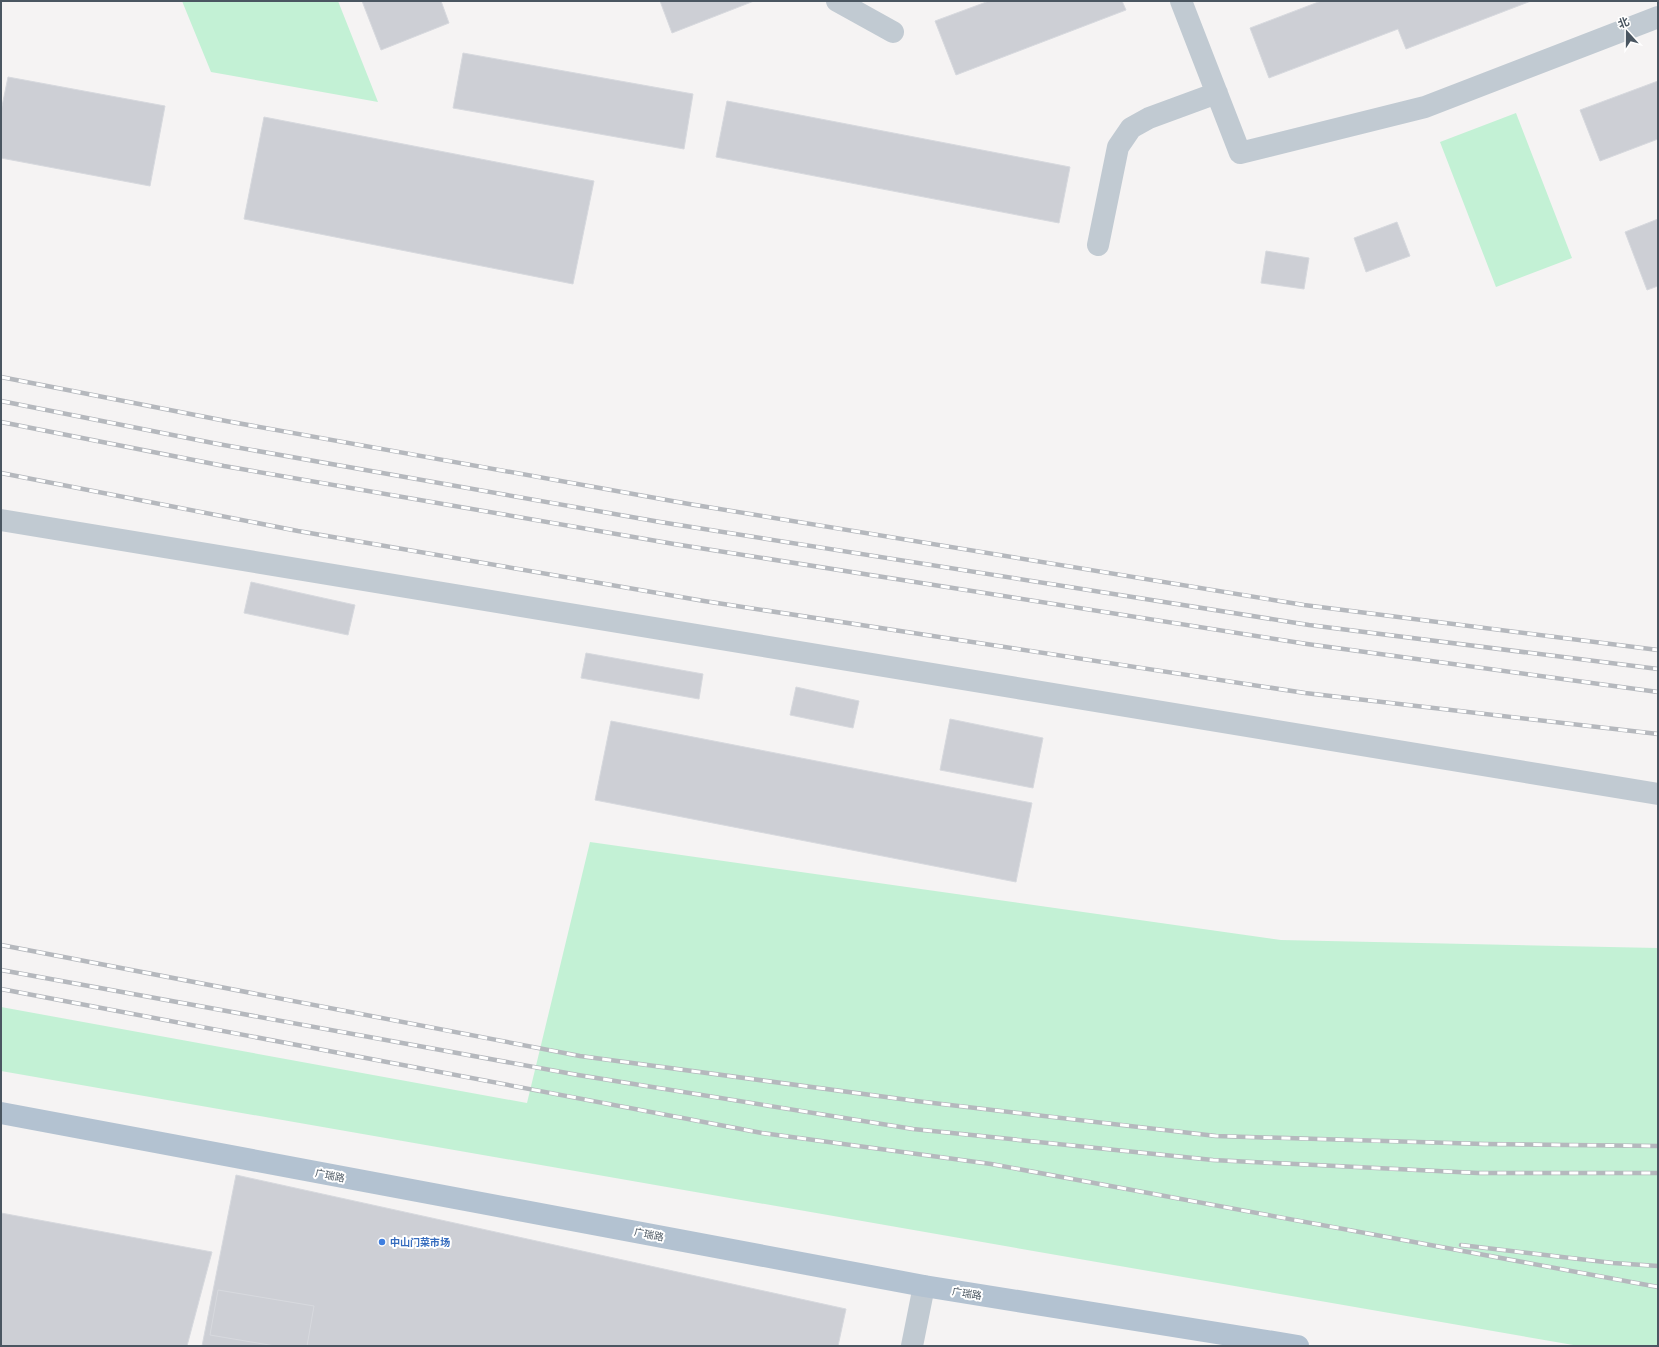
<svg xmlns="http://www.w3.org/2000/svg" width="1659" height="1347" viewBox="0 0 1659 1347" font-family="Quicksand,'Noto Sans SC',sans-serif">
<style>
.green{fill:#c3f1d5}
.building{fill:#cdcfd5;stroke:#d7d9de}
.lines{fill:none;stroke-linecap:round;stroke-linejoin:round}
.minor{stroke:#c1cad2;stroke-width:22}
.major{stroke:#b3c2d1;stroke-width:22}
.rail-casing{stroke:#b5b8bd;stroke-width:4.5}
.rail{stroke:#fff;stroke-width:3;stroke-dasharray:9;stroke-linecap:butt}
.shop-dot{fill:#3f7fe0;stroke:#fff;stroke-width:1.5}
.labels{text-anchor:middle;stroke-width:4;stroke-linejoin:round;paint-order:stroke}
.street-label{font-size:10px;fill:#4a5661;stroke:#fff}
.shop-label{font-size:10px;font-weight:bold;fill:#366cbe;stroke:#fff;text-anchor:start}
</style>
<rect width="100%" height="100%" fill="#f5f3f3"/>
<path class="green" d="M182 1H338L378 102 211 72Z
M1516 113 1572 258 1496 287 1440 142Z
M590 842 1281 940 1658 948V1346H1579L1 1071V1007L527 1103Z"/>
<path class="building" d="M362 1H441L449 23 381 50Z
M660 1H754L672 33Z
M989 1H1122L1126 10 956 75 935 21Z
M1321 1H1531L1406 49 1398 29 1269 78 1250 28Z
M463 53 693 94 684 149 453 108Z
M8 77 165 106 150 186 1 158V111Z
M1658 81V139L1600 161 1580 110Z
M727 101 1070 167 1059 223 716 157Z
M264 117 594 181 573 284 244 219Z
M1658 219V286L1647 290 1625 232Z
M1397 222 1410 256 1366 272 1354 238Z
M1266 251 1309 258 1304 289 1261 283Z
M251 582 355 605 348 635 244 613Z
M586 653 703 674 699 699 581 678Z
M796 687 859 701 853 728 790 715Z
M950 719 1043 738 1033 788 940 770Z
M611 721 1032 803 1016 882 595 800Z
M236 1175 846 1309 838 1346H202Z
M1 1213 212 1252 187 1346H1Z
M218 1290 314 1306 307 1346H275L210 1335Z"/>
<g class="lines">
<path class="minor" d="M837 1 893 32
M1181 1 1240 153 1425 107 1658 17
M1098 245 1118 147 1131 128 1149 118 1217 93
M1 520 1658 794
M912 1346 924 1286"/>
<path class="major" d="M1 1113 924 1286 1298 1346"/>
<defs>
<path id="rail" d="M1 377 226 421 689 504 1304 605 1658 650
M1 401 218 444 660 522 1309 625 1658 669
M1 422 224 466 674 544 1307 644 1658 692
M1 473 298 531 704 601 1305 693 1658 734
M1 945 580 1056 916 1101 1216 1136 1484 1144 1658 1146
M1 970 578 1075 913 1129 1213 1160 1478 1173H1658
M1 989 762 1133 991 1164 1658 1287
M1461 1245 1613 1263 1658 1266"/>
</defs>
<use href="#rail" class="rail-casing"/>
<use href="#rail" class="rail"/>
</g>
<circle class="shop-dot" cx="382" cy="1242" r="4"/>
<g class="labels">
<g class="street-label">
<text transform="translate(330 1175) rotate(11)" y="4">广瑞路</text>
<text transform="translate(649 1234) rotate(11)" y="4">广瑞路</text>
<text transform="translate(967 1293) rotate(9)" y="4">广瑞路</text>
</g>
<g class="shop-label">
<text x="390" y="1246">中山门菜市场</text>
</g>
</g>
<rect width="1659" height="1347" fill="none" stroke="#4a5661" stroke-width="4"/>
<g transform="translate(1627 32) rotate(339)" stroke="#ffffff" stroke-width="3" paint-order="stroke">
<path d="M0-3L7 15L0 10L-7 15Z" fill="#4a5661"/>
<text y="-6" font-size="11" font-weight="bold" text-anchor="middle" fill="#4a5661">北</text>
</g>
</svg>
